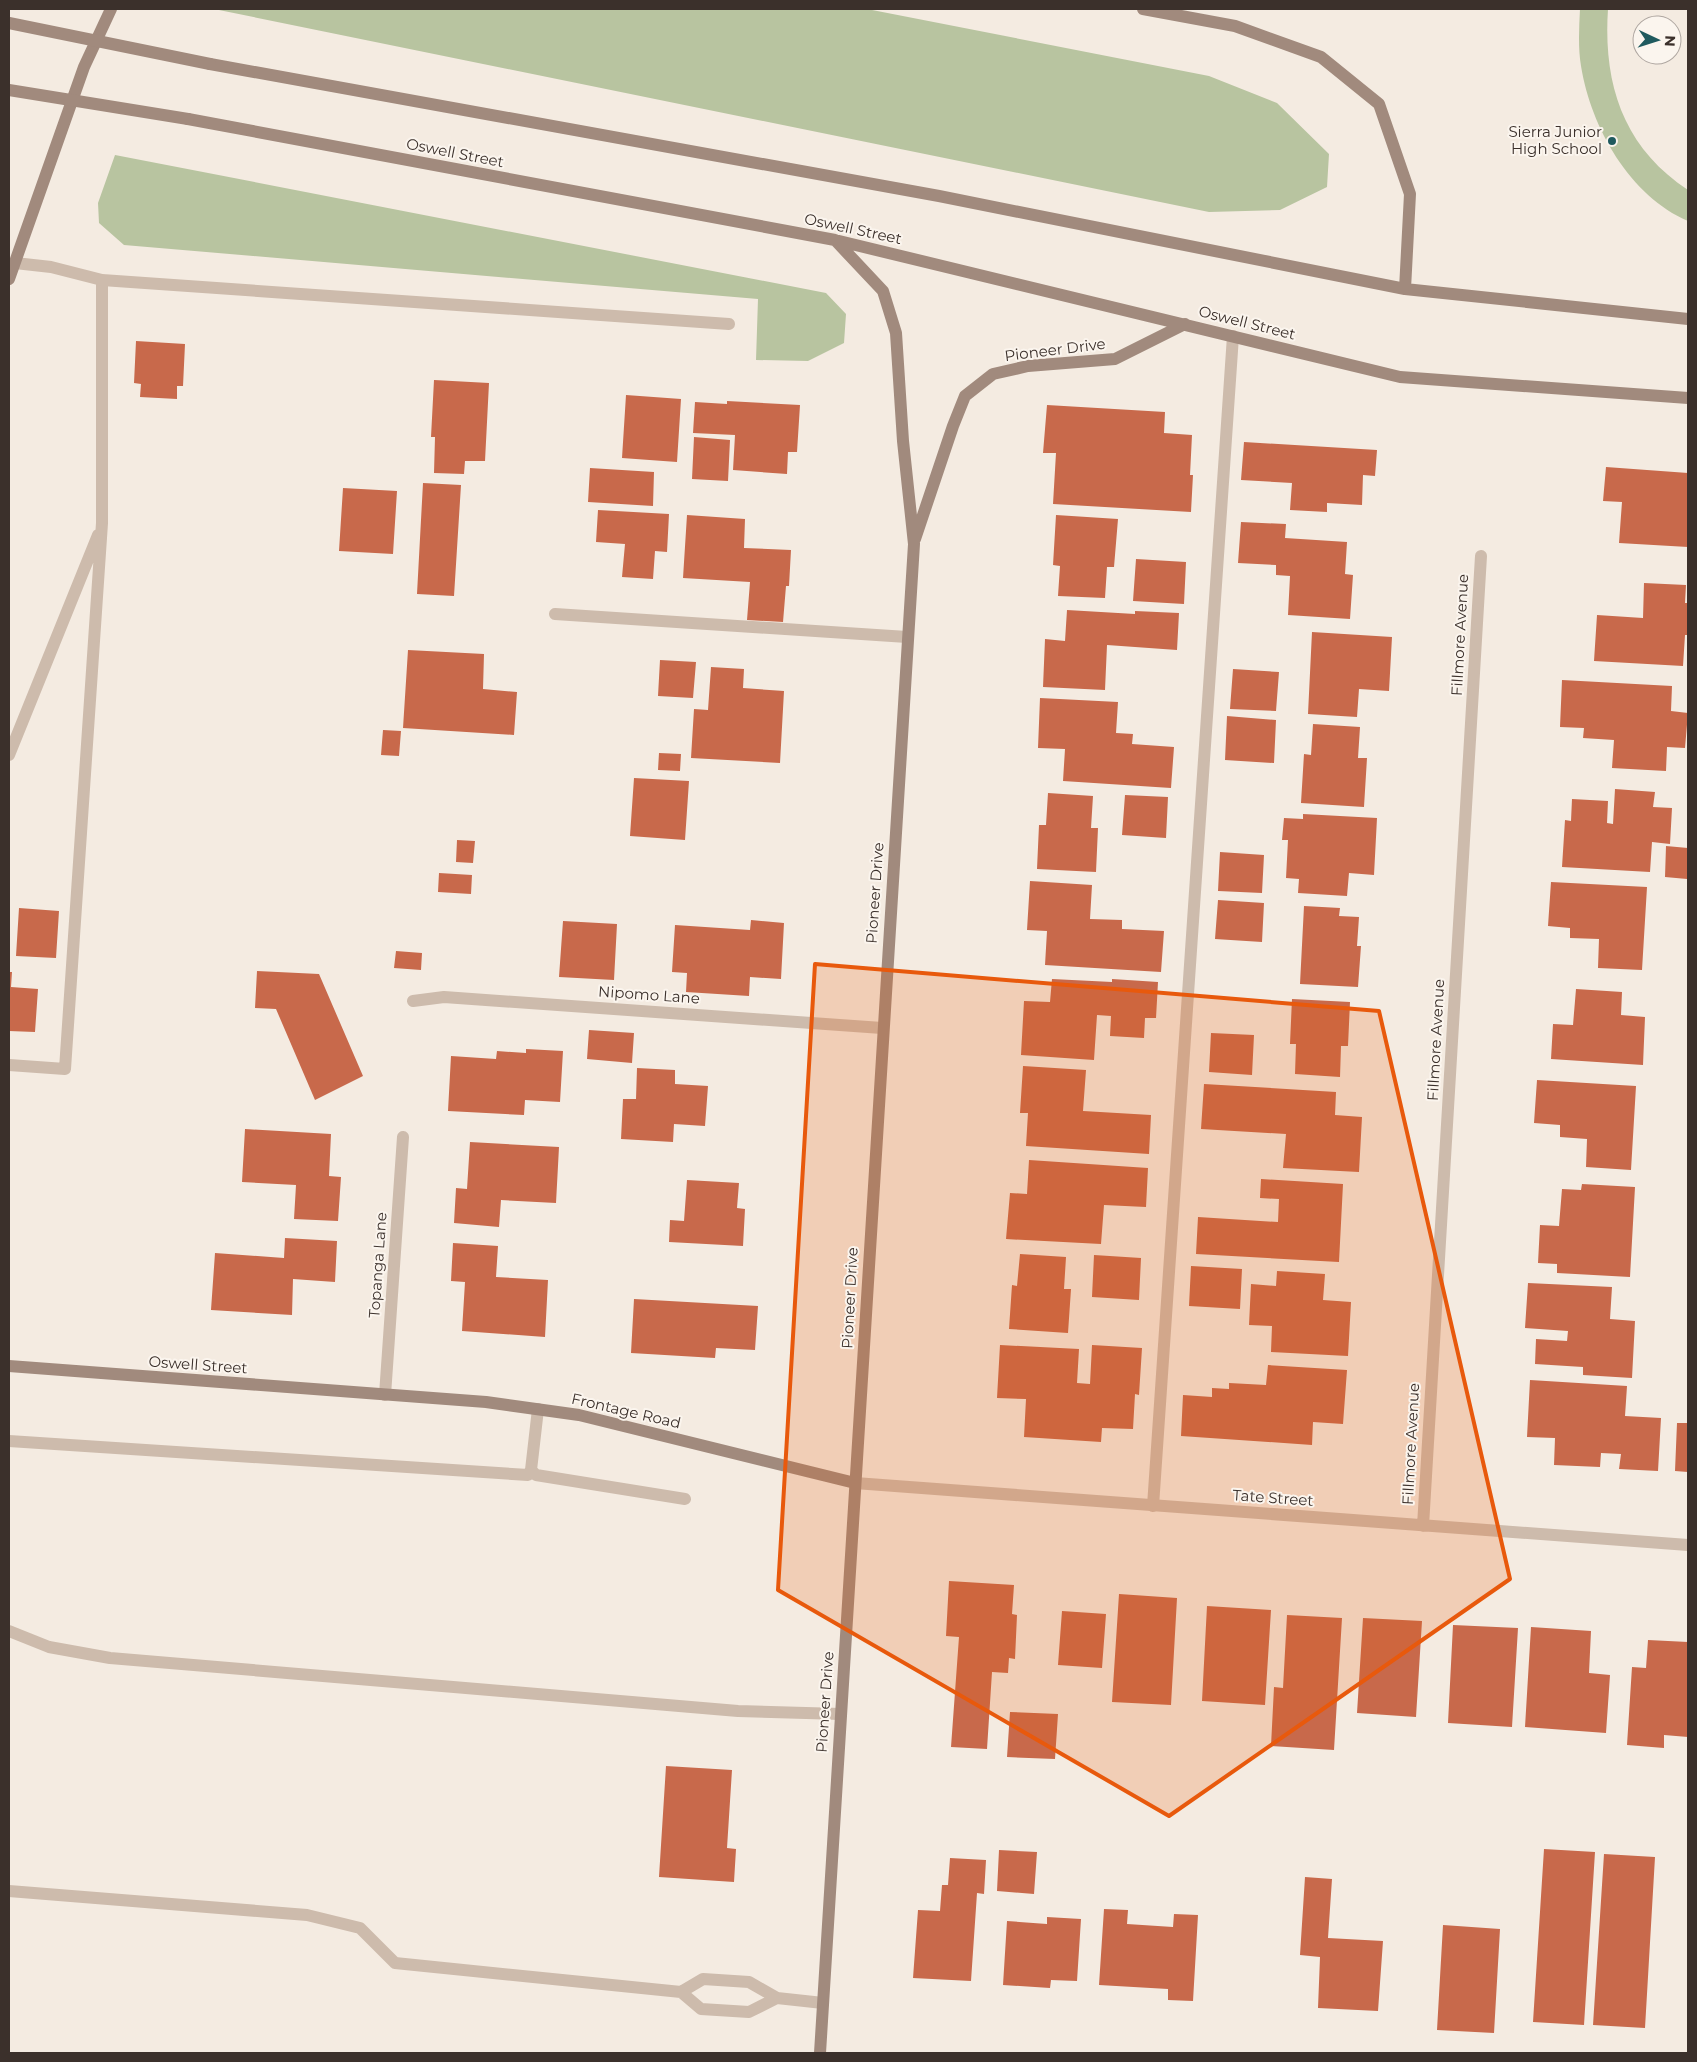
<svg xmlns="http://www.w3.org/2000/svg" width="1697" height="2062" viewBox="0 0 1697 2062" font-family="Montserrat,sans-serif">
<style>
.grass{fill:#b8c4a0}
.building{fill:#c8694b}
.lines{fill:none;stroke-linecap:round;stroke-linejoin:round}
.lane{stroke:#cdbbac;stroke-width:12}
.street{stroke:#cdbbac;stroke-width:12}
.secondary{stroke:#a18a7d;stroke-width:12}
.secondary-bridge{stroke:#a18a7d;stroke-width:12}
.marked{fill:#e8590c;fill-opacity:0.2;stroke:#e8590c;stroke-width:4;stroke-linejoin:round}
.poi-dot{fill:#1f5a5e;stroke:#fbf5ee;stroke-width:2}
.labels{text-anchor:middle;stroke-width:4;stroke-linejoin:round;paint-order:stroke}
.poi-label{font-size:15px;fill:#3b302b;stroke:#fbf5ee;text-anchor:end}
.street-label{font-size:15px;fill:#3b302b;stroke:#fbf5ee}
</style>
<rect width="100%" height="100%" fill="#f4ebe1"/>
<path class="grass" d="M214 9H867L1209 76 1277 103 1329 154 1327 187 1280 210 1209 212Z
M1580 9H1608C1603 84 1623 147 1688 190V221C1630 196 1591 128 1581 66 1578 48 1579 28 1580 9Z
M115 155 826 293 846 314 844 343 808 361 756 360 758 299 124 245 99 223 98 203Z"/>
<path class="building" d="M136 341 185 344 183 386H177V399L140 397 141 384 134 383Z
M434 380 489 383 485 461H465L464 474 434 473 435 437H431Z
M626 395 681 399 677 462 622 458Z
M727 401 800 405 797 452H788L787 474 733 470 735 435 693 433 695 402 727 404Z
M1047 405 1165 412 1164 433 1192 435 1190 475H1193L1191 512 1053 504 1056 453H1043Z
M694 437 730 440 728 481 692 479Z
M1244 442 1377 450 1375 476 1363 475 1362 505 1327 503V512L1290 510 1292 483 1241 480Z
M1606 467 1688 473V547L1619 543 1622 502 1603 501Z
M590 468 654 472 653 506 588 502Z
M423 483 461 485 454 596 417 594Z
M343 488 397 491 393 554 339 551Z
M598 510 669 514 667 552 655 551 653 579 622 577 625 544 596 542Z
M687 515 745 519 744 548 791 550 789 586H786L783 622 747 620 750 582 683 578Z
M1056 515 1118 519 1114 567H1107L1105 598 1058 596 1060 566 1053 565Z
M1241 522 1286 524 1285 538 1347 542 1345 574 1353 575 1350 619 1288 615 1290 576 1276 575V565L1238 563Z
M1136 559 1186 562 1184 604 1133 601Z
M1644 583 1686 585 1685 603H1688V635H1685L1683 666 1594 661 1597 615 1643 618Z
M1067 610 1135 614V611L1179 613 1177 650 1107 645 1105 690 1043 687 1045 639 1065 641Z
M1312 632 1392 637 1389 691 1359 689 1357 717 1308 714Z
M408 650 484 654 483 689 517 692 514 735 403 728Z
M660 660 696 662 693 698 658 696Z
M711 667 744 669 743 688 784 691 780 763 691 758 694 709 708 710Z
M1233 669 1279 672 1276 711 1230 709Z
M1562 680 1672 686 1671 711 1688 713 1685 748 1667 747 1666 771 1612 768 1614 740 1583 738 1584 728 1560 727Z
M1040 698 1118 702 1116 733 1133 734 1132 744 1174 747 1171 788 1063 781 1065 749 1038 748Z
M1227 716 1276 720 1274 763 1225 760Z
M1313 724 1360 727 1358 758H1367L1364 807 1301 803 1304 754 1311 755Z
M383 730 401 731 399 756 381 755Z
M659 753 681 754 680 771 658 770Z
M634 778 689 781 685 840 630 836Z
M1615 789 1655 792 1653 807 1672 808 1670 844 1652 842 1650 872 1562 867 1565 820 1571 821 1572 799 1608 801 1607 823 1613 824Z
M1048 793 1093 796 1091 828H1098L1096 872 1037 869 1039 825H1046Z
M1125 795 1168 797 1166 838 1122 835Z
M1303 814 1377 818 1374 875 1349 873 1347 896 1298 893 1299 879 1286 878 1288 840H1282L1284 818 1303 819Z
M457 840 475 841 473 863 456 862Z
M1666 846 1688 848 1687 879 1665 877Z
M1220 852 1264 855 1262 893 1218 891Z
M439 873 472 875 471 894 438 892Z
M1030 881 1092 885 1090 919 1122 920V929L1164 931 1161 972 1045 965 1047 931 1027 930Z
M1551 882 1647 887 1642 970 1598 968 1599 939 1570 938V928L1548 926Z
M1218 900 1264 903 1262 942 1215 939Z
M1304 906 1340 908 1339 916 1359 917 1357 946H1361L1358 987 1300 984Z
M19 908 59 911 56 958 16 956Z
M751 920 784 923 781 979 750 977 749 996 686 992 687 973 672 972 675 925 750 930Z
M563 921 617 924 614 980 559 977Z
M396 951 422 953 421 970 394 968Z
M257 971 319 974 363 1076 315 1100 276 1009 255 1008Z
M9 972H12L11 987 38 989 35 1032 9 1031Z
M1052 979 1112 982V979L1158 982 1156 1018H1145L1144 1038 1110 1036 1111 1016 1097 1015 1094 1060 1021 1055 1024 1001 1050 1002Z
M1576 989 1622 992 1621 1015 1645 1017 1643 1065 1551 1059 1553 1024 1573 1025Z
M1292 999 1350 1002 1348 1046H1341L1340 1077 1295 1074 1296 1044H1290Z
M589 1030 634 1033 632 1063 587 1059Z
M1211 1033 1254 1035 1252 1075 1209 1072Z
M526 1049 563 1051 560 1102 525 1100 524 1115 448 1111 451 1056 496 1059 497 1051 526 1053Z
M1023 1066 1086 1070 1083 1111 1151 1115 1149 1154 1026 1146 1028 1113H1020Z
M637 1068 675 1070V1084L708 1086 705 1126 674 1124 673 1142 621 1139 623 1099H636Z
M1537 1080 1636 1086 1631 1170 1586 1167 1587 1139 1560 1137V1125L1534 1123Z
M1204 1084 1336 1092 1335 1115 1362 1117 1359 1172 1283 1168 1286 1134 1201 1129Z
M245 1129 331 1134 329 1176 341 1177 338 1221 294 1219 296 1185 242 1182Z
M470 1142 559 1147 556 1203 501 1200 499 1227 454 1223 456 1188 467 1189Z
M1029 1160 1148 1168 1146 1207 1104 1205 1101 1244 1006 1239 1010 1193 1027 1194Z
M1261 1179 1343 1184 1339 1262 1196 1254 1198 1217 1278 1222 1279 1199 1260 1198Z
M687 1180 739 1183 737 1208 745 1209 743 1246 669 1242 670 1220 684 1221Z
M1582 1184 1635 1187 1630 1277 1557 1273V1264L1538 1263 1540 1225 1559 1226 1562 1189 1581 1190Z
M285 1238 337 1241 335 1282 293 1279 292 1315 211 1310 215 1253 284 1258Z
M453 1243 498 1246 496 1277 548 1280 545 1337 462 1331 465 1282 451 1281Z
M1020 1254 1066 1257 1064 1289H1071L1068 1333 1009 1329 1012 1285 1017 1286Z
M1094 1255 1141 1258 1139 1300 1092 1297Z
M1191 1266 1242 1269 1240 1309 1189 1306Z
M1277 1271 1325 1274 1323 1300 1351 1302 1348 1356 1271 1352 1272 1326 1249 1325 1251 1284 1276 1286Z
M1528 1283 1612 1287 1610 1319 1635 1321 1632 1378 1583 1375V1367L1535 1364 1536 1339 1567 1341 1568 1331 1525 1328Z
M634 1299 758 1306 755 1350 716 1348 715 1358 631 1353Z
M1000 1345 1079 1349 1077 1383 1090 1384 1092 1345 1142 1348 1139 1395 1135 1394 1133 1429 1102 1428 1101 1442 1024 1437 1026 1399 997 1398Z
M1268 1365 1347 1370 1343 1424 1313 1422 1312 1445 1181 1436 1183 1395 1212 1397V1388L1229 1389V1383L1266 1385Z
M1530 1380 1627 1386 1625 1416 1661 1418 1658 1471 1619 1469 1621 1454 1601 1453 1600 1467 1554 1465 1555 1438 1527 1437Z
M1677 1423H1688V1472L1675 1471Z
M949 1581 1014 1585 1012 1614 1017 1615 1015 1659 1009 1658 1008 1673 992 1672 987 1749 951 1747 959 1637 946 1636Z
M1119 1594 1177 1598 1171 1705 1112 1702Z
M1207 1606 1271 1610 1265 1705 1202 1701Z
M1062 1611 1106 1614 1102 1668 1058 1665Z
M1287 1615 1342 1618 1334 1750 1271 1746 1274 1687 1283 1688Z
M1363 1618 1422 1621 1416 1717 1357 1713Z
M1453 1625 1518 1628 1512 1727 1448 1723Z
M1531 1627 1591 1631 1589 1673 1610 1675 1606 1733 1525 1727Z
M1648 1640 1688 1642V1737L1664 1735V1748L1627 1745 1632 1667 1646 1668Z
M1010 1712 1058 1714 1055 1759 1007 1757Z
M666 1766 732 1770 727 1848 736 1849 734 1882 659 1877Z
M1544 1849 1595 1852 1584 2025 1533 2022Z
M999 1850 1037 1852 1034 1894 997 1891Z
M1604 1854 1655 1857 1645 2028 1593 2025Z
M950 1858 986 1860 984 1894 977 1893 971 1981 913 1978 918 1910 940 1911 942 1885H948Z
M1305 1877 1332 1879 1328 1938 1383 1941 1378 2011 1318 2008 1320 1957 1300 1955Z
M1104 1909 1128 1910 1127 1924 1173 1927 1174 1914 1198 1915 1193 2001 1168 2000V1989L1099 1985Z
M1047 1917 1081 1919 1077 1981 1051 1980 1050 1988 1003 1985 1007 1921 1047 1924Z
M1443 1925 1500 1929 1494 2033 1437 2030Z"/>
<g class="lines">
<path class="lane" d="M555 614 907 637
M9 755 98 535
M9 1065 65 1069 102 523V280
M9 1441 528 1475 531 1470 538 1409
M531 1470 536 1475 685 1499
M1153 1506 1233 336
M9 1631 49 1647 110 1658 738 1711 841 1714
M9 1891 307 1915 360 1928 395 1963 681 1992 701 2009 749 2012 777 1998
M681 1992 703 1979 749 1982 777 1998 823 2003"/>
<path class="street" d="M15 263 51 267 102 280 729 324
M413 1001 444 997 882 1028
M385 1395 403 1137
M855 1483 1688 1545
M1423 1526 1481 556"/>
<path class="secondary" d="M1143 9 1235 26 1321 57 1379 104 1410 194 1405 289
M210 64 939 196 1405 289 1688 319
M188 119 835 240 1400 377 1688 398
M9 279 84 67 111 9
M915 539 953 426 965 396 993 374 1028 366 1115 359 1185 324
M9 1366 486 1402 579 1415 855 1483
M820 2053 914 544 903 441 896 333 883 291 835 240"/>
<path class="secondary-bridge" d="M9 23 210 64
M9 90 188 119"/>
</g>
<path class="marked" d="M815 964 1379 1011 1510 1579 1169 1816 778 1590Z"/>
<circle class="poi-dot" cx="1612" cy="141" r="5"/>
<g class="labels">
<g class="poi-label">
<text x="1602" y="137">Sierra Junior<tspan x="1602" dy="17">High School</tspan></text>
</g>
<g class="street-label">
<text transform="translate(455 153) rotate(11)" y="5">Oswell Street</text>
<text transform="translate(853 229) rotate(12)" y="5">Oswell Street</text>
<text transform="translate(1247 323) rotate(14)" y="5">Oswell Street</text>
<text transform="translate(1055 350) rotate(-7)" y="5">Pioneer Drive</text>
<text transform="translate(1460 635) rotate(-87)" y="5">Fillmore Avenue</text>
<text transform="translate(875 893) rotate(-86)" y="5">Pioneer Drive</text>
<text transform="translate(649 995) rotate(4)" y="5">Nipomo Lane</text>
<text transform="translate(1436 1040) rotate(-87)" y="5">Fillmore Avenue</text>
<text transform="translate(378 1265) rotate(-86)" y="5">Topanga Lane</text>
<text transform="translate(850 1298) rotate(-87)" y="5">Pioneer Drive</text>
<text transform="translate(198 1365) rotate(4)" y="5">Oswell Street</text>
<text transform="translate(626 1411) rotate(13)" y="5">Frontage Road</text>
<text transform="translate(1411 1444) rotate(-87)" y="5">Fillmore Avenue</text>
<text transform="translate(1273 1498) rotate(4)" y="5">Tate Street</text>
<text transform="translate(825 1702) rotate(-86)" y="5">Pioneer Drive</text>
</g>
</g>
<rect width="1697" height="2062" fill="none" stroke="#3b302b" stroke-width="20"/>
<g transform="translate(1657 40) rotate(94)"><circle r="24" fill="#fbf5ee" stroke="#aea6a0"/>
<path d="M0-4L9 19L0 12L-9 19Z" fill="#1f5a5e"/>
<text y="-8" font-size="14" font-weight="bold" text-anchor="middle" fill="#3b302b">N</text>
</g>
</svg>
